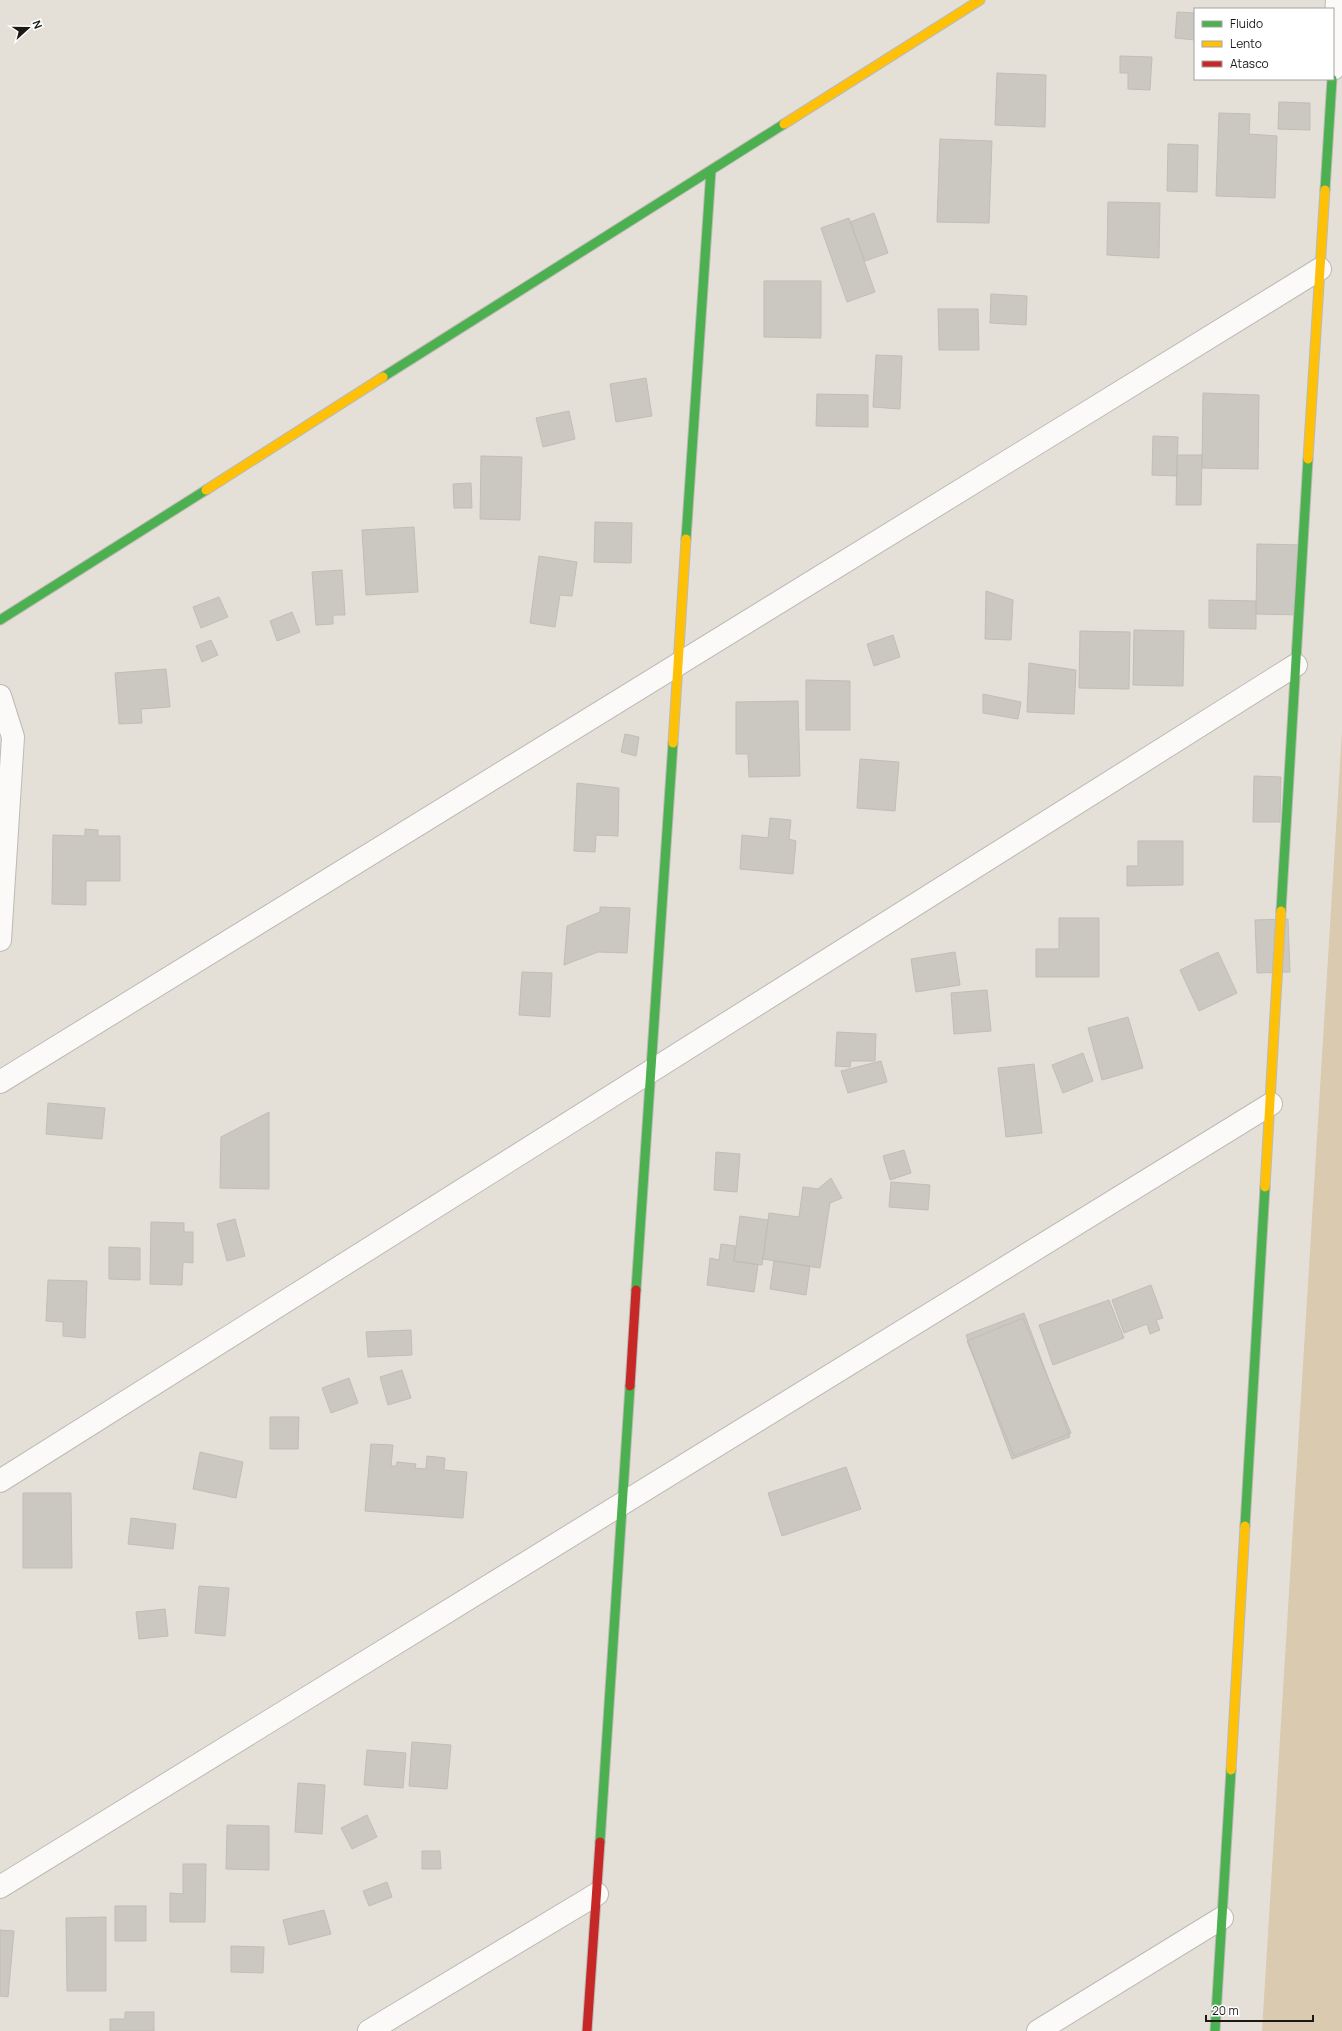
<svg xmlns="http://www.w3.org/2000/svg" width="1342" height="2031" viewBox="0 0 1342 2031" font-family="Manrope,sans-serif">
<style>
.green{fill:#d9cab0}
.building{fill:#cbc8c2;stroke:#c1bdb7}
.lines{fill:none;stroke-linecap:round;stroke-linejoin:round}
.street-casing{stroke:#bcbab4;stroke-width:24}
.fast-casing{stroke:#bcbab4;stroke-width:11}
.slow-casing{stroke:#bcbab4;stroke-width:11}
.jam-casing{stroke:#bcbab4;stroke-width:11}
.street{stroke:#fbfaf9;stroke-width:22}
.fast{stroke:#4caf50;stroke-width:9}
.slow{stroke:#ffc107;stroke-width:9}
.jam{stroke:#c62828;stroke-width:9}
</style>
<rect width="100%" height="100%" fill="#e4e0d8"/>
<path class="green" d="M1342 731V2031H1262Z"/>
<path class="building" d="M1177 12 1195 13V40L1175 38Z
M1120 56 1152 57 1150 90 1128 89V73H1120Z
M997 73 1046 75 1045 127 995 125Z
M1279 102 1310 103V130L1278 129Z
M1219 113 1250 114 1249 134 1277 136 1275 198 1216 196Z
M940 139 992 141 989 223 937 222Z
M1168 144 1198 145 1197 192 1167 191Z
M1108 202 1160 203 1159 258 1107 255Z
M874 213 888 253 865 261 850 222Z
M849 218 875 292 847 302 821 228Z
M764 281H821V338L764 337Z
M991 294 1027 296 1026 325 990 323Z
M938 309H978L979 350H939Z
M876 355 902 356 900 409 873 407Z
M646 378 652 416 616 422 610 384Z
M1203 393 1259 395 1258 469 1202 468Z
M817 394 868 395V427L816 426Z
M569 411 575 439 543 447 536 418Z
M1153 436 1178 437 1177 476 1152 475Z
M1177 455H1202L1201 505H1176Z
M481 456 522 457 520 520 480 519Z
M471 483 472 508H454L453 484Z
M595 522 632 523 631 563 594 562Z
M414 527 418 592 366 595 362 530Z
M1257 544 1302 545 1301 615 1256 614Z
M539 556 577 562 572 596 560 595 555 627 530 623Z
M342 570 345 615H333V624L316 625 312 572Z
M986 591 1013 600 1011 640 985 639Z
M219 597 228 617 201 628 193 607Z
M1209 600 1256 601V629L1209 628Z
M292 612 300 632 277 641 270 621Z
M1134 630 1184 631 1183 686 1133 685Z
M1080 631 1130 632 1129 689 1079 688Z
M893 635 900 657 874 666 867 644Z
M211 640 218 655 202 662 196 646Z
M1029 663 1076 670 1074 714 1027 712Z
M166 669 170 707 141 709 142 723 119 724 115 673Z
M806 680 850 681V730H806Z
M983 694 1021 702 1018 719 983 713Z
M798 701 800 776 749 777 748 754H736V702Z
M625 734 639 737 636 756 621 752Z
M860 759 899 762 895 811 857 808Z
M1254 776 1281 777 1280 822H1253Z
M577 783 619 788 618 836 596 835 595 852 574 851Z
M770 818 791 820 789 839 796 841 793 874 740 869 742 835 768 838Z
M85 829 98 830V836H120V881H86V905L52 904 53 835 85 836Z
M1138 841H1183V885L1127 886V866H1138Z
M600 907 630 908 627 953 598 952 564 965 567 926 600 912Z
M1059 918H1099V977H1036V949H1059Z
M1288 919 1290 972 1257 973 1255 920Z
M955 952 960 985 916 992 911 959Z
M1218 952 1237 993 1199 1011 1180 970Z
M522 972 552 973 550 1017 519 1015Z
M987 990 991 1031 954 1034 951 993Z
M1128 1017 1143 1068 1102 1080 1088 1028Z
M837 1032 876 1034 875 1061H851L850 1067 835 1066Z
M1083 1053 1093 1081 1063 1093 1052 1065Z
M881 1061 887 1082 848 1093 841 1071Z
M1034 1064 1042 1133 1006 1137 998 1068Z
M48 1103 105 1108 102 1139 46 1134Z
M269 1112V1189L220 1188 221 1137Z
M904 1150 911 1173 890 1180 883 1156Z
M716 1152 740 1154 737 1192 714 1190Z
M831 1178 842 1198 830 1203 820 1268 763 1259 769 1213 799 1217 803 1187 818 1189Z
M891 1182 930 1185 928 1210 889 1207Z
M740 1216 768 1220 762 1265 734 1261Z
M235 1219 245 1256 227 1261 217 1224Z
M151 1222 184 1223V1232H193V1263L183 1262 182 1285 150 1284Z
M721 1244 735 1246 734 1261 758 1265 754 1292 707 1285 710 1258 719 1260Z
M109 1247 140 1248V1280L109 1279Z
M774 1261 810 1266 806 1295 770 1289Z
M48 1280 87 1281 85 1338 63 1336V1322L46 1321Z
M1151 1285 1163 1318 1156 1320 1160 1330 1150 1334 1147 1324 1124 1333 1112 1300Z
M1109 1300 1124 1338 1053 1365 1039 1325Z
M1024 1313 1070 1437 1012 1459 966 1335Z
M1023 1318 1071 1433 1014 1456 967 1341Z
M411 1330 412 1355 368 1357 366 1332Z
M402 1370 411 1398 388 1405 380 1377Z
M349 1378 358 1403 331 1413 322 1388Z
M270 1417H299L298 1449H270Z
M371 1444 393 1445 391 1466H396L397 1462 416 1464 415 1468 426 1469 427 1456 445 1458 444 1470 467 1472 463 1518 365 1511Z
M200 1452 243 1462 236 1498 193 1489Z
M846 1467 861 1509 782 1536 768 1493Z
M23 1493H71L72 1568H23Z
M131 1518 176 1524 173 1549 128 1544Z
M199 1586 229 1588 225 1636 195 1633Z
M165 1609 168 1636 139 1639 136 1612Z
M412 1742 451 1745 447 1789 409 1786Z
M367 1750 406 1753 403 1788 364 1785Z
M298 1783 325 1785 322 1834 295 1832Z
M367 1815 377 1837 352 1849 341 1828Z
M227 1825 269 1826V1870L226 1869Z
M422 1851H440L441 1869H422Z
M183 1864H206L205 1922H170V1893L183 1894Z
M387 1882 392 1897 369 1906 363 1891Z
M115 1906H146V1941H115Z
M324 1910 331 1934 289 1945 283 1920Z
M106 1917V1991H67L66 1918Z
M0 1930 14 1931 8 1997 0 1996Z
M231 1946 264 1947 263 1973 231 1972Z
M125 2012H154V2031H110V2019H125Z"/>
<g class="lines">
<defs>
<path id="street" d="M1333 69 1337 0
M0 696 13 737 0 940
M0 1082 1320 269
M0 1481 1296 665
M0 1887 1271 1104
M369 2031 597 1894
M1038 2031 1222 1918"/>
<path id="fast" d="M1325 190 1332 79
M383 377 784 124
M686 539 711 170
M0 620 206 490
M1281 911 1308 459
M636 1290 673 743
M1245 1526 1265 1187
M600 1842 630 1386
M1215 2031 1231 1770"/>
<path id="slow" d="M784 124 980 0
M1308 459 1325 190
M206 490 383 377
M673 743 686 539
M1265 1187 1281 911
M1231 1770 1245 1526"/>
<path id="jam" d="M630 1386 636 1290
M587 2031 600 1842"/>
</defs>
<use href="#street" class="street-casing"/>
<use href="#fast" class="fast-casing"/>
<use href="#slow" class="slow-casing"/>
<use href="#jam" class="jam-casing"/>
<use href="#street" class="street"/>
<use href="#fast" class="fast"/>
<use href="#slow" class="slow"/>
<use href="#jam" class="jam"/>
</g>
<rect x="1194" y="8" width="140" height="72" fill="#ffffff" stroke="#a4a3a1"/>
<rect x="1202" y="21" width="20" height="6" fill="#4caf50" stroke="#a4a3a1"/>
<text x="1230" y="28" font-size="12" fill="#1c1915">Fluido</text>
<rect x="1202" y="41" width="20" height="6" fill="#ffc107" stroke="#a4a3a1"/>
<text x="1230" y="48" font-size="12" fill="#1c1915">Lento</text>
<rect x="1202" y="61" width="20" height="6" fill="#c62828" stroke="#a4a3a1"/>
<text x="1230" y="68" font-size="12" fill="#1c1915">Atasco</text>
<g transform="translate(28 28) rotate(69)" stroke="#ffffff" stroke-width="3" paint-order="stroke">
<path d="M0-3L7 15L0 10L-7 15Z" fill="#1c1915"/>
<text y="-6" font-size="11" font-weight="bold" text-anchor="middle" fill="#1c1915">N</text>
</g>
<path d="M1206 2015v6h107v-6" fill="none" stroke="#1c1915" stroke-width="2"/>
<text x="1212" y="2015" font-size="12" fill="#1c1915" stroke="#ffffff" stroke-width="3" paint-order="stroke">20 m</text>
</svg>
